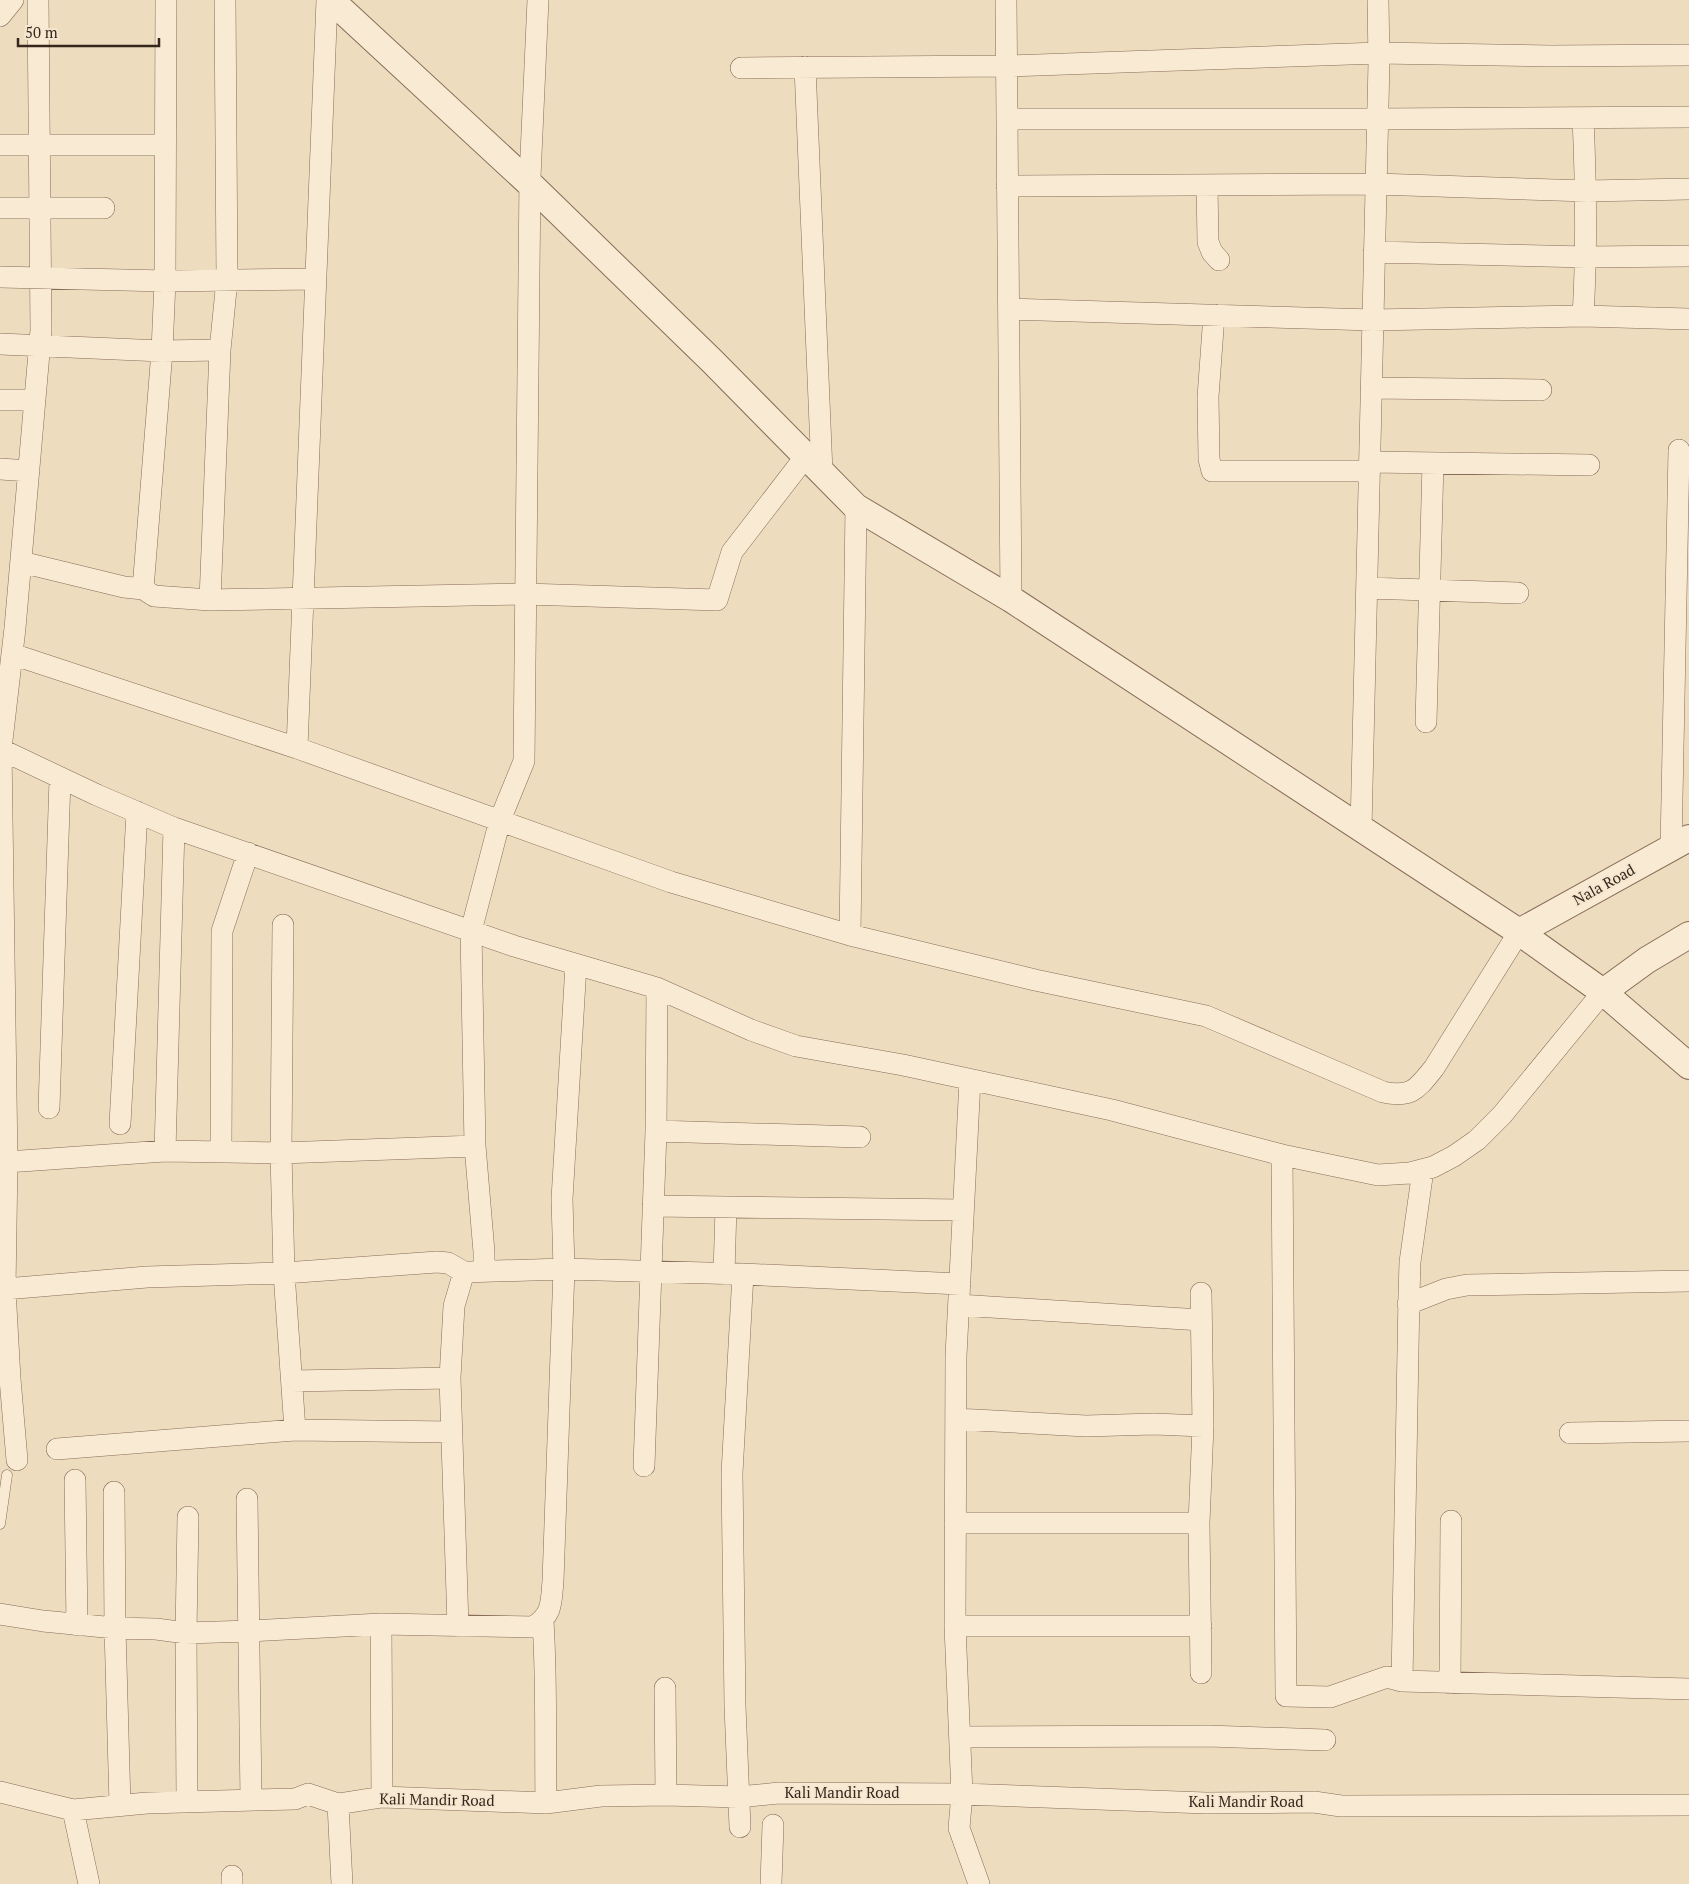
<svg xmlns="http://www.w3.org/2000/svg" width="1689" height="1884" viewBox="0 0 1689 1884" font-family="'PT Serif',serif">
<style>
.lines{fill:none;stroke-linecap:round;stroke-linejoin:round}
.service-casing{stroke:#876c58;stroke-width:11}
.minor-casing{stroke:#876c58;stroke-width:22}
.tertiary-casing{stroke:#876c58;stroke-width:28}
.service{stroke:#f9ead3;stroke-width:10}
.minor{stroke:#f9ead3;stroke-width:21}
.tertiary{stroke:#f9ead3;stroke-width:26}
.labels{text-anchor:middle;stroke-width:4;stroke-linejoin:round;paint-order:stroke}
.street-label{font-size:15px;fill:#36261c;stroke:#f5e7cf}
</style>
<rect width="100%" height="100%" fill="#eedcbf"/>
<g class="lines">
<defs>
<path id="service" d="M0 1524 7 1475"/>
<path id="minor" d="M38 0 41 330 15 628 1 749 7 1162 5 1289 147 1277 284 1273 437 1262 448 1263 464 1272 564 1269 743 1274 960 1284
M1006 0 1011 599
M0 16 13 0
M805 67 822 472
M741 68 1006 66 1379 53 1551 56 1689 55
M1007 119H1377L1689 117
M0 145H165
M1207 185 1208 242 1212 252 1219 260
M1007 186 1376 184 1587 191 1689 189
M0 208H104
M1374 252 1586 257 1689 256
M0 277 165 281 316 279
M1009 309 1373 320 1583 316 1689 319
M1214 315 1208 397 1209 459 1212 471H1368L1370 462 1589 465
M1583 316C1587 250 1586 184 1583 118
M0 344 162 351 220 350
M1371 388 1541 390
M0 400H35
M0 469 29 471
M21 562 124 587 143 589 154 596 210 600 525 594 717 600 732 552 806 456
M1367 588 1518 593
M143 589 162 351 165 281 166 0
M210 600 220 350 227 280 225 0
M12 654 297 748 671 882 850 935 1035 980 1206 1016 1383 1092C1412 1098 1417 1089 1434 1068L1519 932
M1426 722 1433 463
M297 748 327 0
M0 749 97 795 174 828 514 946 657 988 751 1030 796 1046 903 1065 1112 1110 1282 1155 1378 1175 1410 1173 1433 1167 1454 1156 1477 1140 1502 1115 1603 992
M1361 829 1379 62 1378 0
M1671 848 1679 450
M283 925 281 1153 284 1273 295 1430
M850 935 856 507
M970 1080 956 1356 955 1626 962 1794 959 1828 979 1884
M49 1108 60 779
M120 1124 137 812
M656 1131 860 1137
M165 1151 174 828
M221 1152 222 931 248 853
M1282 1155 1286 1696 1330 1697 1387 1677 1402 1681 1689 1689
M7 1162 165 1151 281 1153 475 1146
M653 1206 963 1210
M484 1271V1252L475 1146 471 931 500 820 524 761 530 177 538 0
M724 1274 726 1207
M5 1289 10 1379 17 1460
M1408 1304 1446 1289 1467 1285 1689 1281
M959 1305 1201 1320
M292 1381 450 1378
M956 1419 1086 1426 1154 1424 1203 1426
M1570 1433 1689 1431
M57 1449 295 1430 451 1432
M644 1466 656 1131 657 988
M75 1480 77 1625
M114 1492 115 1628 120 1805
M247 1499 251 1800
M955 1523H1199
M0 1614 43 1621 115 1628 156 1629 186 1633 250 1631 381 1624 533 1627C553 1615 551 1602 553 1581L564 1269 562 1199 576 965
M543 1621C547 1682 545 1742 546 1803
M381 1624 382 1797
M458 1626 450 1378 454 1306 464 1272
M955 1626H1201
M1201 1673 1199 1523 1203 1426 1201 1293
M1402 1681 1409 1295 1410 1262 1423 1170
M1450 1683 1451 1521
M665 1688 666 1795
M960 1737 1208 1736 1325 1740
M0 1792 73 1810 147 1803 295 1799 308 1794 338 1804 382 1797 546 1803 601 1796 666 1795 739 1797 779 1793 962 1794 1206 1803 1314 1802 1341 1806 1689 1805
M187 1802 186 1633 188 1517
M338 1804 342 1884
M73 1810 89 1884
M740 1827 735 1706 732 1473 743 1274
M232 1876V1884
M771 1884 773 1825"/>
<path id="tertiary" d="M331 0 530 184 712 361 856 507 1011 599 1519 932 1603 992 1689 1066
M1519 932 1689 838
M1603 992 1647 960 1689 935"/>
</defs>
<use href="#service" class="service-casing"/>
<use href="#minor" class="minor-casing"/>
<use href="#tertiary" class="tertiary-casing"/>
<use href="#service" class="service"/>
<use href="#minor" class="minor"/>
<use href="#tertiary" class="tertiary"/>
</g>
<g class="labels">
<g class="street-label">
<text transform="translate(1604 885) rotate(-29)" y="5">Nala Road</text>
<text x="842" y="1798">Kali Mandir Road</text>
<text transform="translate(437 1800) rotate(1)" y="5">Kali Mandir Road</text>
<text x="1246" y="1807">Kali Mandir Road</text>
</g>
</g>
<path d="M18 38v8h141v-8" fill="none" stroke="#36261c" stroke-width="2.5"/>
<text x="25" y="38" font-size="15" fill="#36261c" stroke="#f5e7cf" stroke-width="4" paint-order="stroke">50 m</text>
</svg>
